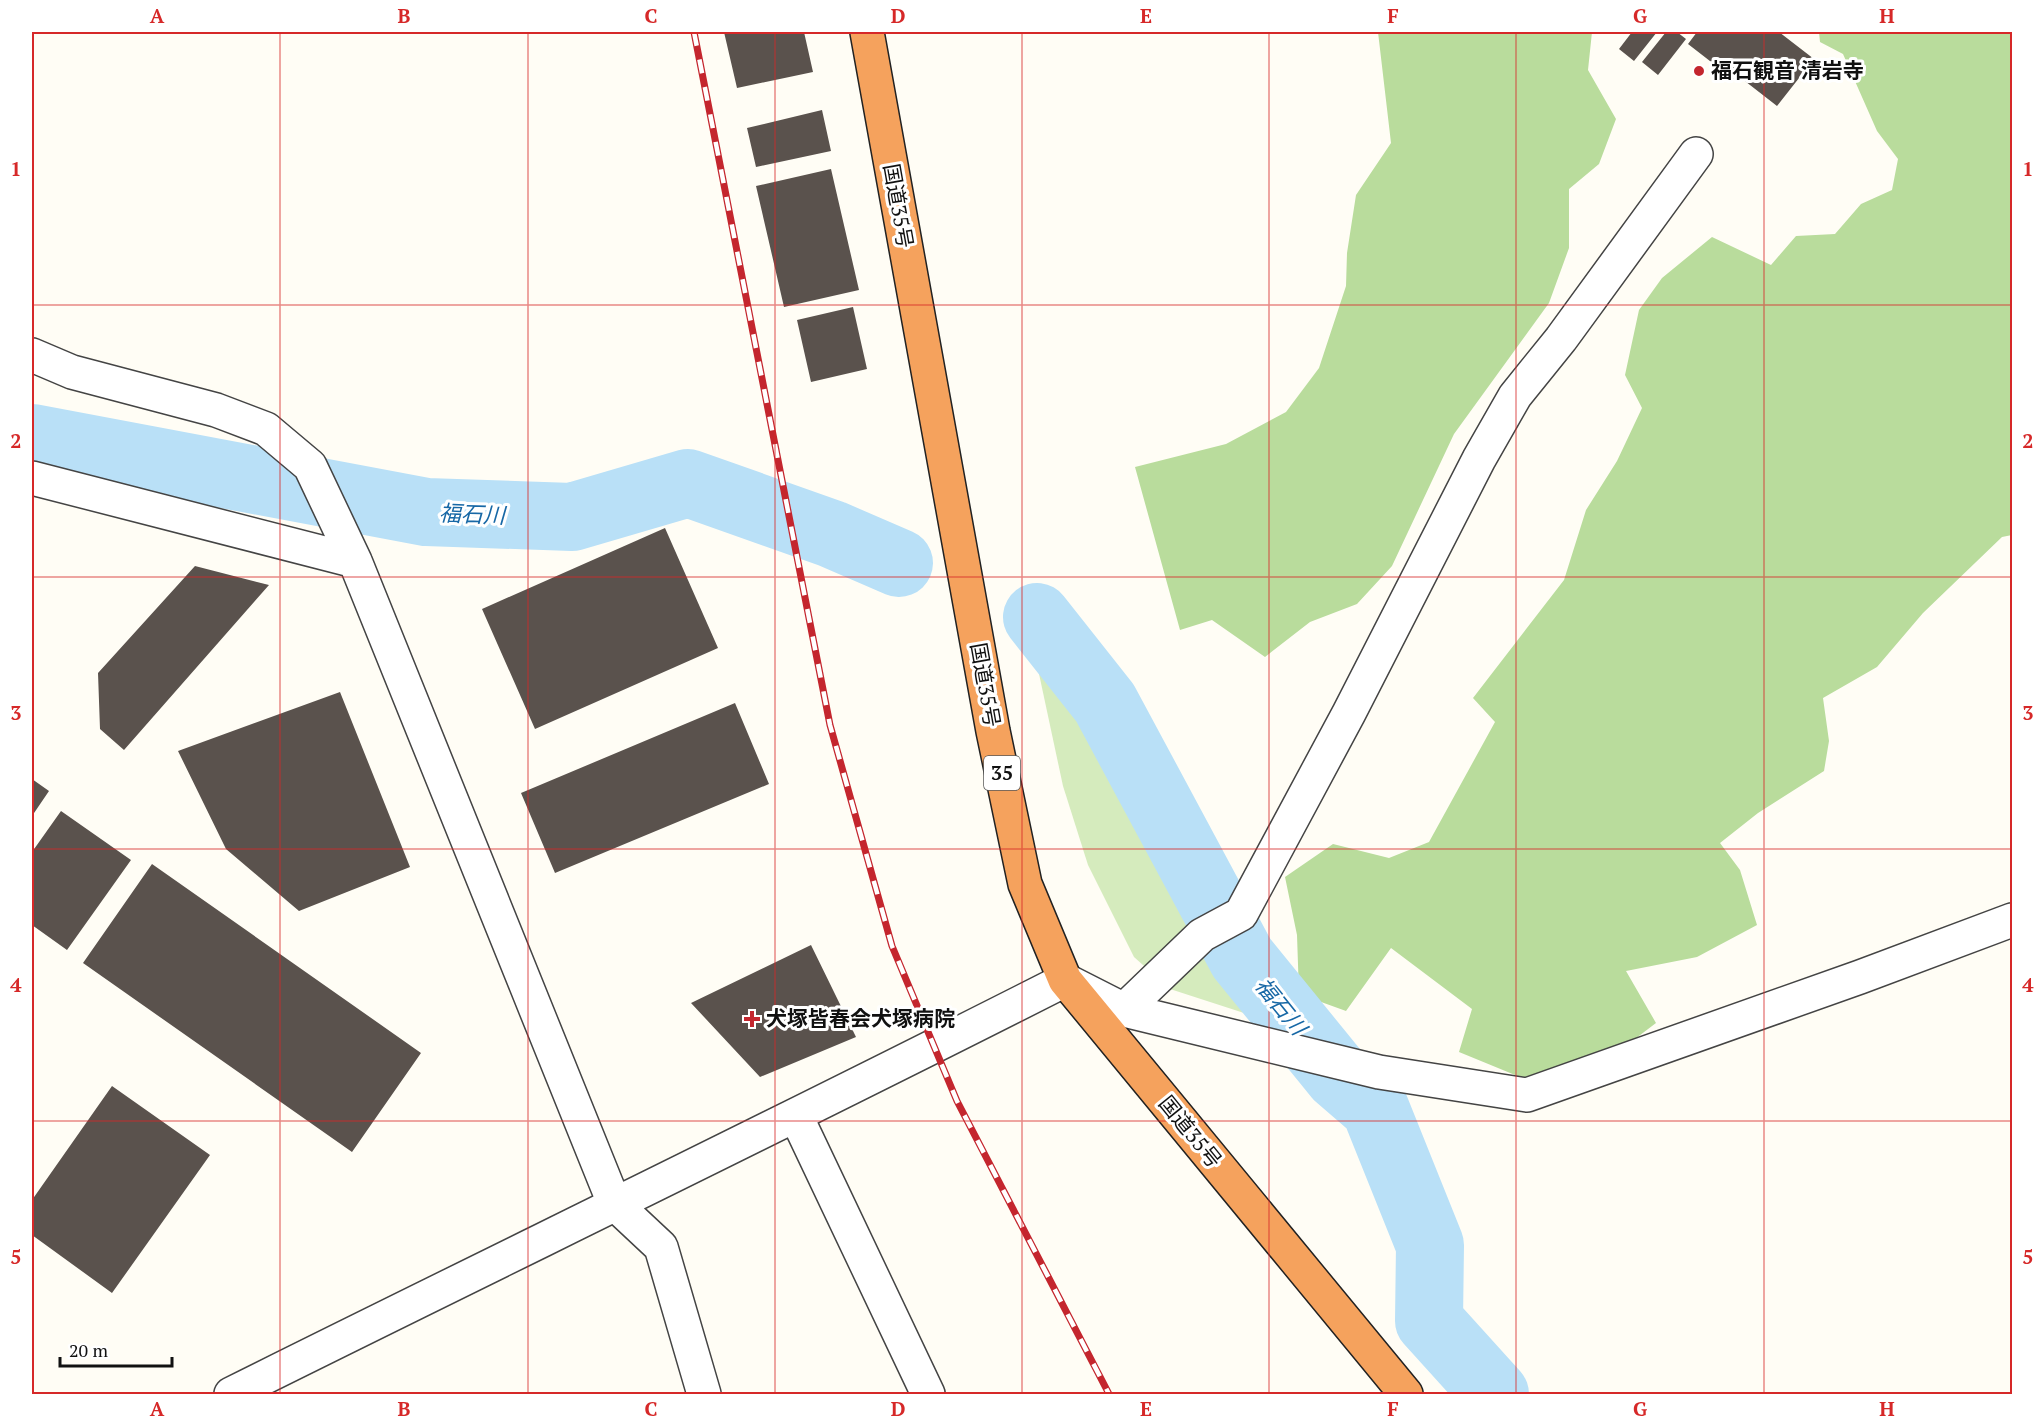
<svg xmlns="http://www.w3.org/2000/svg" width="2044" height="1426" viewBox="0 0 2044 1426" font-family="'PT Serif','Noto Sans JP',serif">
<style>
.green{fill:#d5ebbd}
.forest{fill:#b9dc9c}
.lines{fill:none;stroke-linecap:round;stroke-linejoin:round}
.river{stroke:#b9e0f7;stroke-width:68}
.building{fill:#5a524d}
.minor-casing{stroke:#444;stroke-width:36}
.highway-casing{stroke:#222;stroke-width:36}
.minor{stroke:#fff;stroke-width:33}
.highway{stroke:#f5a25d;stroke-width:33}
.rail-casing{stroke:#c4262e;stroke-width:7}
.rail{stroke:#fff;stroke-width:4.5;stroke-dasharray:14;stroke-linecap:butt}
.grid{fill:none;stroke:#d62828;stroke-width:1.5;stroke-opacity:0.55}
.poi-dot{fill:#c4262e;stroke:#fff;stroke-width:2}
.labels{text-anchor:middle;stroke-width:6;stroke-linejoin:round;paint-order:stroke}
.shield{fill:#fff;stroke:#585858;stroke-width:1.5}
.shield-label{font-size:20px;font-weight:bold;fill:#111}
.poi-label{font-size:21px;font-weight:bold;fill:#111;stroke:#fff;text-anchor:start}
.street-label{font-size:21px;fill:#111;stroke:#fff}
.water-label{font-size:22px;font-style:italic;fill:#1768a6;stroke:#fff}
.neatline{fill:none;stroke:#d62828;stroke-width:2}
.grid-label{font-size:20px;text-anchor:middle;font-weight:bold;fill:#d62828}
</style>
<rect width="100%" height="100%" fill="#fffdf5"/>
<path class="green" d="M1029 627H1047L1257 1009 1244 1013 1170 989 1134 957 1088 865 1063 786Z"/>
<path class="forest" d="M1378 32H1592L1588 70 1616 119 1599 164 1569 189V248L1549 303 1454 434 1392 566 1357 604 1310 622 1265 657 1212 620 1180 630 1135 467 1226 444 1286 412 1319 368 1346 286 1347 253 1356 195 1391 143Z
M1819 32H2012V535L2002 537 1923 613 1877 667 1823 698 1829 741 1824 771 1758 813 1720 843 1740 870 1757 925 1697 957 1626 971 1656 1023 1623 1048 1527 1080 1459 1052 1472 1009 1391 948 1346 1011 1299 994 1297 935 1285 877 1333 844 1389 858 1429 842 1495 722 1473 698 1564 580 1586 510 1617 461 1642 408 1625 375 1639 310 1662 278 1712 237 1771 265 1796 236 1835 234 1861 204 1892 190 1898 159 1877 131 1843 54 1820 42Z"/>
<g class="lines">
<path class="river" d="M32 438 426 512 572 517 688 483 832 534 899 563
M1037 617 1105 703 1242 958 1338 1076 1375 1108 1430 1245 1429 1321 1495 1394"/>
</g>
<path class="building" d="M724 32H804L813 72 737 88Z
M1632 32H1657L1634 61 1619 49Z
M1666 32H1677L1686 39 1658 75 1642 62Z
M1697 32H1779L1814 59 1777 106 1741 78 1737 82 1688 44Z
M822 110 831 151 756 167 747 128Z
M831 169 859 290 784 307 756 186Z
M853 307 867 369 811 382 797 320Z
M665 528 718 648 535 729 482 609Z
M195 566 269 585 124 750 100 729 98 673Z
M340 692 410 867 299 911 226 849 178 751Z
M735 703 769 784 555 873 521 793Z
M32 779 49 791 32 816Z
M61 811 131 860 67 950 32 925V852Z
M152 864 421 1053 352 1152 83 963Z
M811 945 856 1037 760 1077 691 1003Z
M112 1086 210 1155 112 1293 32 1235V1200Z"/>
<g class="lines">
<defs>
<path id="minor" d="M32 355 72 372 216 410 266 429 310 466 355 561 614 1203 661 1247 704 1394
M32 478 355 561
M1124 1010 1202 935 1241 914 1349 713 1479 459 1515 396 1561 339 1696 154
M796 1116 928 1394
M231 1394C508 1256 788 1121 1065 980L1124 1010 1379 1072 1527 1095 1860 977 2012 920"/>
<path id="highway" d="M867 32 993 731 1025 884 1065 980 1406 1394"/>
</defs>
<use href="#minor" class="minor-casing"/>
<use href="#highway" class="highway-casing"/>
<use href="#minor" class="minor"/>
<use href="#highway" class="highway"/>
<defs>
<path id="rail" d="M694 32 830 725 892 946 957 1101 1109 1394"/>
</defs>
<use href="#rail" class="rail-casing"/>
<use href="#rail" class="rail"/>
</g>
<path class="grid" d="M280 32V1394M528 32V1394M775 32V1394M1022 32V1394M1269 32V1394M1516 32V1394M1764 32V1394M32 305H2012M32 577H2012M32 849H2012M32 1121H2012"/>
<g class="poi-dot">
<circle cx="1699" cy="71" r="6"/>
<path d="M749 1010h6v6h6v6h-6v6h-6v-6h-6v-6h6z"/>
</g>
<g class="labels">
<rect class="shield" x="984" y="756" width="36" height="34" rx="4.5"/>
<g class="shield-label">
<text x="1002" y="780">35</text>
</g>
<g class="poi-label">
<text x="1711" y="78">福石観音 清岩寺</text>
<text x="766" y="1026">犬塚皆春会犬塚病院</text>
</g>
<g class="street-label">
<text transform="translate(898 206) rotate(80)" y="7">国道35号</text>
<text transform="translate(985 685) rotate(80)" y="7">国道35号</text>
<text transform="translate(1190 1132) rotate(51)" y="7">国道35号</text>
</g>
<g class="water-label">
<text transform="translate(472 514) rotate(2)" y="8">福石川</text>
<text transform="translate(1281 1006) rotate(51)" y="8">福石川</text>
</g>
</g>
<rect width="2044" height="1426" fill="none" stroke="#ffffff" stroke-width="66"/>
<path d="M60 1357v9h112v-9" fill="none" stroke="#111111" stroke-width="3"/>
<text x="69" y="1357" font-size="18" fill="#111111" stroke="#ffffff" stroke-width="4.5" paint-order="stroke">20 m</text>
<rect x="33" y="33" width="1978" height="1360" class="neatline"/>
<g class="grid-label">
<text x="157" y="23">A</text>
<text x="404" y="23">B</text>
<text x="651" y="23">C</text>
<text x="898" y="23">D</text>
<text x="1146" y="23">E</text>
<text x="1393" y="23">F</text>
<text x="1640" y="23">G</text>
<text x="1887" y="23">H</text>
<text x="16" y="176">1</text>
<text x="2028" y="176">1</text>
<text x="16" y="448">2</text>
<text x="2028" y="448">2</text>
<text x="16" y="720">3</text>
<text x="2028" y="720">3</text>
<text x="16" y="992">4</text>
<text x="2028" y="992">4</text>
<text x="16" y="1264">5</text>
<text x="2028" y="1264">5</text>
<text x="157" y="1416">A</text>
<text x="404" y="1416">B</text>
<text x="651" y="1416">C</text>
<text x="898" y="1416">D</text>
<text x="1146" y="1416">E</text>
<text x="1393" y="1416">F</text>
<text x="1640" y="1416">G</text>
<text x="1887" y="1416">H</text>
</g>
</svg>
